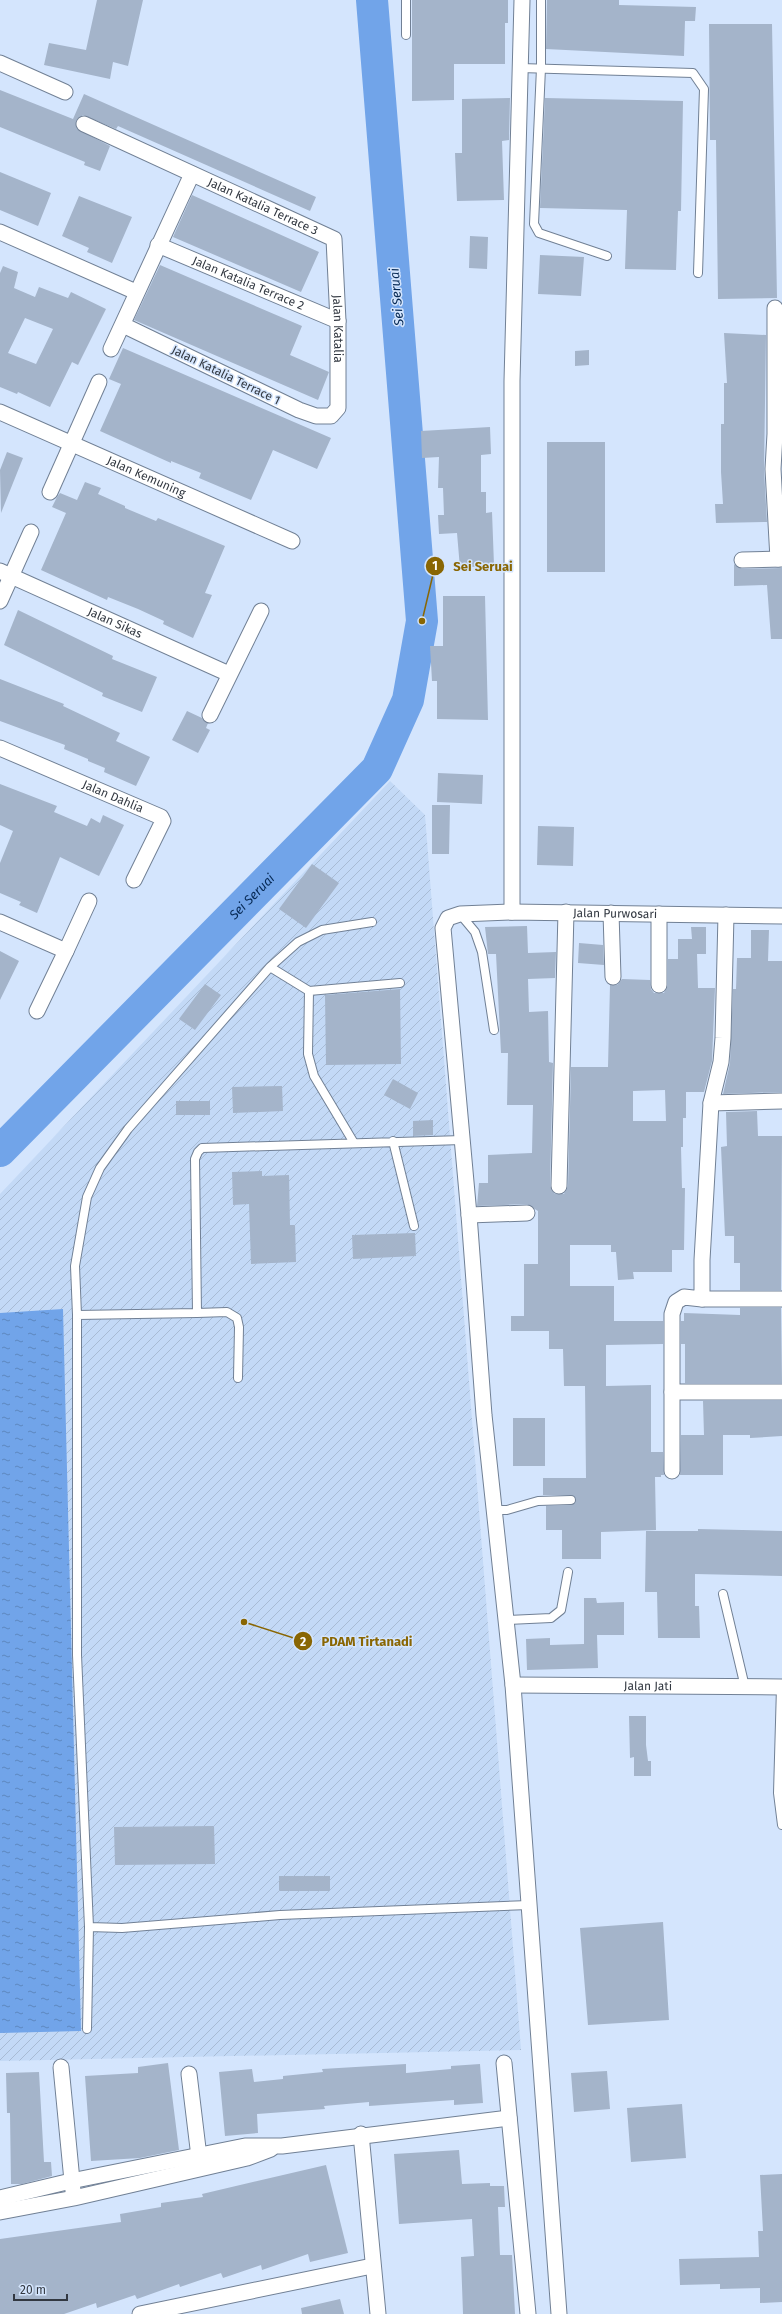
<svg xmlns="http://www.w3.org/2000/svg" width="782" height="2314" viewBox="0 0 782 2314" font-family="'Fira Sans',sans-serif">
<style>
.industrial{fill:url(#industrial-furrows)}
.water{fill:url(#water-ripples)}
.lines{fill:none;stroke-linecap:round;stroke-linejoin:round}
.river{stroke:#71a4e9;stroke-width:32}
.building{fill:#a4b4ca;fill-rule:evenodd}
.lane-casing{stroke:#718095;stroke-width:10}
.street-casing{stroke:#718095;stroke-width:17}
.lane{stroke:#fff;stroke-width:8}
.street{stroke:#fff;stroke-width:15}
.labels{text-anchor:middle;stroke-width:3;stroke-linejoin:round;paint-order:stroke}
.street-label{font-size:12px;fill:#323841;stroke:#d4e5fd}
.water-label{font-size:13px;font-style:italic;fill:#062954;stroke:#d4e5fd}
.leader{fill:none;stroke:#896603;stroke-width:1.5}
.callout-dot{fill:#896603;stroke:#d4e5fd;stroke-width:1.5}
.mark-label{font-size:12px;text-anchor:middle;font-weight:bold;fill:#fff}
.callout-label{font-size:13px;text-anchor:middle;font-weight:bold;fill:#896603;stroke:#d4e5fd;stroke-width:3;stroke-linejoin:round;paint-order:stroke}
</style>
<defs>
<pattern id="industrial-furrows" width="10" height="10" patternUnits="userSpaceOnUse"><rect width="10" height="10" fill="#c3d9f6"/><path d="M-1 1l2-2M0 10L10 0M9 11l2-2" fill="none" stroke="#a8bbd4"/></pattern>
<pattern id="water-ripples" width="26" height="14" patternUnits="userSpaceOnUse"><rect width="26" height="14" fill="#71a4e9"/><path d="M2 4q2-2 4 0t4 0M15 11q2-2 4 0t4 0" fill="none" stroke="#5d87be"/></pattern>
</defs>
<rect width="100%" height="100%" fill="#d4e5fd"/>
<path class="industrial" d="M390 781 425 815 521 2050 0 2061V1194Z"/>
<path class="water" d="M63 1309 81 2031 0 2033V1313Z"/>
<g class="lines">
<path class="river" id="s1" d="M0 1151 377 769 408 700 422 621 372 0"/>
</g>
<path class="building" d="M97 0H143L128 66 113 62 110 79 44 65 49 43 86 50Z
M412 0H508V23H505V64H454V100L412 101Z
M547 0H619V5L696 7 695 21H685L684 56 546 49Z
M709 24H772L777 298 718 299 716 140H710Z
M0 90 73 119 84 94 316 197 310 211 118 126 116 129 83 115 76 121 77 129 110 146 100 171 84 165 85 162 0 127Z
M510 98 509 140 502 141 504 200 457 201 455 153H462V99Z
M545 98 683 101 681 211H678L676 270 625 269 627 210 540 208Z
M0 172 51 193 38 226 0 210Z
M192 195 319 252 301 292 173 237Z
M79 196 132 217 112 263 87 252 89 248 62 236Z
M470 236 488 237 487 269 469 268Z
M540 255 584 257 581 296 538 294Z
M160 265 302 326 290 355 329 372 318 400 134 320Z
M3 266 18 272 14 288 35 297 39 287 68 298 71 292 106 309 78 365 72 362 50 407 18 392 17 394 0 387V273ZM25 318 53 329 36 364 8 353Z
M724 333 766 335 764 470 767 522 716 523 715 504H723L721 472V424H724V383H727Z
M123 348 331 438 317 469 273 450 251 500 199 478 201 473 171 461V463L100 431 121 384 109 379Z
M589 350V365L575 366V351Z
M490 427 491 454 481 455V492H486V513L492 512 494 565 460 568 457 533 439 534 438 515H444L443 488H438L439 457 422 458 421 431Z
M547 442H605V572H547Z
M7 452 23 458 1 513 0 470Z
M85 482 101 488 98 494 125 506V508L156 521 158 518 225 546 205 593 212 595 193 638 163 624 164 621 138 609 108 597 107 600 41 570 66 513 52 507 57 497 60 493 77 500Z
M734 564 742 569 782 568V639H771L767 585 734 586Z
M443 596H485L488 720 437 719V681H432L430 646H443Z
M18 610 113 656 112 659 157 677 142 712 102 696 103 693 4 645Z
M0 679 64 704 63 706 120 733 116 741 150 757 136 786 104 772 105 768 88 761V759L64 749 65 745 0 721Z
M187 711 202 718 208 723 206 728 210 730 198 753 172 740Z
M438 773 483 775 482 804 437 802Z
M0 784 57 806 54 812 87 826 91 818 100 823 103 815 124 825 99 876 60 857 37 913 19 905 21 902 0 893V863L13 831 0 825Z
M432 805H450L449 854H432Z
M538 826 574 827 573 866 537 865Z
M312 864 339 883 306 928 279 909Z
M527 926 528 953 556 952 555 978 528 979 529 1012 548 1011 549 1062 553 1063 550 1186 555 1194H564L568 1186 571 1067H608L610 985H617L622 979 650 980 651 989 654 993H664L668 985V959H678V939H692L691 927H706V954H697L698 988H715L712 1061 704 1092H686V1118H683V1147H681L682 1188H685L684 1250H672V1272H633L634 1279 618 1280 616 1252H611V1245H570V1286H614V1321H663V1344L606 1345V1386L651 1385V1452H663L664 1475H661V1477H655L656 1530 601 1532V1559H562V1530H546V1506L572 1505 576 1499 571 1495H543V1478H586L585 1386H564L563 1349H549V1331H511V1316H524V1264H538V1211L527 1204 477 1206 479 1183H488V1155L532 1153 533 1105H507L508 1053H501L496 954H488L485 927ZM665 1090 666 1121H633V1091Z
M751 930H769L768 961H782V1092L723 1094 730 1063 733 989H736L737 958H751Z
M579 943 603 945 604 965 578 963Z
M0 951 19 961 0 1000Z
M205 984 221 995 195 1030 179 1019Z
M400 989 401 1064 326 1065 325 995Z
M393 1079 418 1093 410 1109 384 1095Z
M282 1086 283 1111 233 1113 232 1087Z
M176 1101H210V1115H176Z
M757 1111 758 1136H782L781 1290H740V1263H734V1236H725L721 1147 727 1146 726 1112Z
M433 1120V1135L413 1136V1121Z
M262 1171V1176L289 1175 290 1225H295L296 1262 251 1264 249 1204 233 1205 232 1172Z
M415 1233 416 1256 353 1259 352 1235Z
M740 1308H781L782 1383H685V1344H681V1321H684V1313L740 1315Z
M703 1401H782V1436L750 1438V1435H723V1475H680L681 1435H704Z
M513 1418H545V1466H513Z
M698 1529 782 1531V1576L695 1574V1606H699L700 1638H658L657 1592H645L646 1531H698Z
M584 1598H596L597 1603 624 1602V1635H597L598 1668 527 1670 526 1639 550 1638V1645L584 1644Z
M629 1716H646V1745L648 1761H651V1776H634V1757L630 1758Z
M214 1826 215 1864 115 1865 114 1827Z
M279 1876H330V1891H279Z
M663 1922 669 2020 588 2025 580 1928Z
M168 2063 179 2150 140 2158 91 2161 85 2076 138 2073V2067Z
M406 2064V2073L451 2069V2066L480 2064 483 2103 454 2105V2100L369 2106V2102L324 2106 325 2109 257 2114 258 2133 225 2136 219 2072 252 2069 254 2082 283 2079V2076L323 2072 322 2069Z
M607 2071 610 2109 574 2112 571 2073Z
M39 2072 44 2162H51L52 2176 22 2184H11L10 2113H7L6 2073Z
M682 2104 686 2158 631 2162 627 2108Z
M459 2150 462 2184 490 2183V2186H504L505 2207H498L500 2255H512L515 2314H463L461 2257 474 2256 472 2219 399 2224 394 2154Z
M326 2165 348 2253 310 2262 308 2254 262 2270 261 2265 223 2278 221 2273 180 2287 179 2284 137 2299 135 2295 97 2308 96 2303 64 2314H0V2239L121 2222 120 2214 161 2207V2203L203 2197 202 2194Z
M782 2174V2302L760 2303V2288L720 2289V2284L680 2285 679 2259 759 2257 758 2231H763L760 2175Z
M340 2299 344 2314H302L301 2308Z"/>
<g class="lines">
<defs>
<path id="lane" d="M406 0V35
M541 0V68L534 224 539 233 607 256
M520 68 693 73 704 89 698 273
M460 914 475 932 482 952 494 1030
M270 967 309 991 308 1054 314 1076 354 1143
M309 991 400 983
M462 1140 202 1148 198 1152 195 1159 197 1313 77 1315V1655L89 1927 122 1928 280 1915 529 1905
M393 1141 414 1226
M197 1313 227 1312 237 1318 239 1327 238 1378
M77 1315 75 1266 87 1197 100 1168 128 1129 270 967 298 942 322 930 372 922
M494 1510H507L538 1501 571 1500
M723 1594 745 1687
M506 1620 551 1618 561 1610 568 1572
M781 1687 778 1793 782 1825
M87 2029 89 1927"/>
<g id="street">
<path d="M0 63 65 92"/>
<path id="s2" d="M84 124 334 239 338 321V408L331 416H316L299 410 123 325"/>
<path d="M0 232 136 292"/>
<path id="s3" d="M158 245 338 321"/>
<path d="M775 308V434L773 469 778 559"/>
<path d="M111 349 192 174"/>
<path id="s4" d="M0 412 292 541"/>
<path d="M50 492 99 382"/>
<path d="M742 560 782 559"/>
<path id="s5" d="M0 571 229 674"/>
<path d="M0 601 31 532"/>
<path d="M210 715 261 611"/>
<path id="s6" d="M0 748 161 817 163 821 134 880"/>
<path d="M512 912V381L522 0"/>
<path d="M611 913 613 977"/>
<path d="M0 922 66 951 37 1011"/>
<path d="M66 951 89 901"/>
<path d="M659 985V914"/>
<path d="M711 1103 782 1101"/>
<path d="M559 1186 566 912"/>
<path d="M469 1215 527 1213"/>
<path d="M702 1299H782"/>
<path d="M672 1392H782"/>
<path d="M672 1471V1314L676 1302 684 1297 702 1299V1260L711 1103 721 1062 723 1038 726 915"/>
<path id="s7" d="M513 1685 782 1687"/>
<path d="M504 2063 528 2314"/>
<path d="M61 2067 73 2191"/>
<path d="M189 2074 200 2165"/>
<path d="M361 2134 378 2314"/>
<path d="M0 2198 71 2181 245 2146H282L509 2118"/>
<path d="M0 2212 74 2198 247 2158 271 2149"/>
<path d="M140 2314 372 2266"/>
<path id="s8" d="M559 2314 513 1685 484 1415 469 1215 443 928 448 918 460 914 512 912 782 916"/>
</g>
</defs>
<use href="#lane" class="lane-casing"/>
<use href="#street" class="street-casing"/>
<use href="#lane" class="lane"/>
<use href="#street" class="street"/>
</g>
<g class="labels">
<g class="street-label">
<text dy="4" stroke="none"><textPath href="#s2" startOffset="197">Jalan Katalia Terrace 3</textPath></text>
<text dy="4" stroke="none"><textPath href="#s3" startOffset="98">Jalan Katalia Terrace 2</textPath></text>
<text dy="4" stroke="none"><textPath href="#s2" startOffset="365">Jalan Katalia</textPath></text>
<text transform="translate(226 375) rotate(26)" y="4">Jalan Katalia Terrace 1</text>
<text dy="4" stroke="none"><textPath href="#s4" startOffset="160">Jalan Kemuning</textPath></text>
<text dy="4" stroke="none"><textPath href="#s5" startOffset="126">Jalan Sikas</textPath></text>
<text dy="4" stroke="none"><textPath href="#s6" startOffset="123">Jalan Dahlia</textPath></text>
<text dy="4" stroke="none"><textPath href="#s8" startOffset="1570">Jalan Purwosari</textPath></text>
<text dy="4" stroke="none"><textPath href="#s7" startOffset="135">Jalan Jati</textPath></text>
</g>
<g class="water-label">
<text transform="translate(396 297) rotate(-95)" y="5">Sei Seruai</text>
<text dy="5" stroke="none"><textPath href="#s1" startOffset="358">Sei Seruai</textPath></text>
</g>
</g>
<path class="leader" d="M422 621L435 566M244 1622L303 1641"/>
<g class="callout-dot">
<circle cx="422" cy="621" r="4"/>
<circle cx="244" cy="1622" r="4"/>
<circle cx="435" cy="566" r="10"/>
<circle cx="303" cy="1641" r="10"/>
</g>
<g class="mark-label">
<text x="435" y="570">1</text>
<text x="303" y="1646">2</text>
</g>
<g class="callout-label">
<text x="483" y="571">Sei Seruai</text>
<text x="367" y="1646">PDAM Tirtanadi</text>
</g>
<path d="M14 2294v6h53v-6" fill="none" stroke="#323841" stroke-width="2"/>
<text x="20" y="2294" font-size="12" fill="#323841" stroke="#d4e5fd" stroke-width="3" paint-order="stroke">20 m</text>
</svg>
